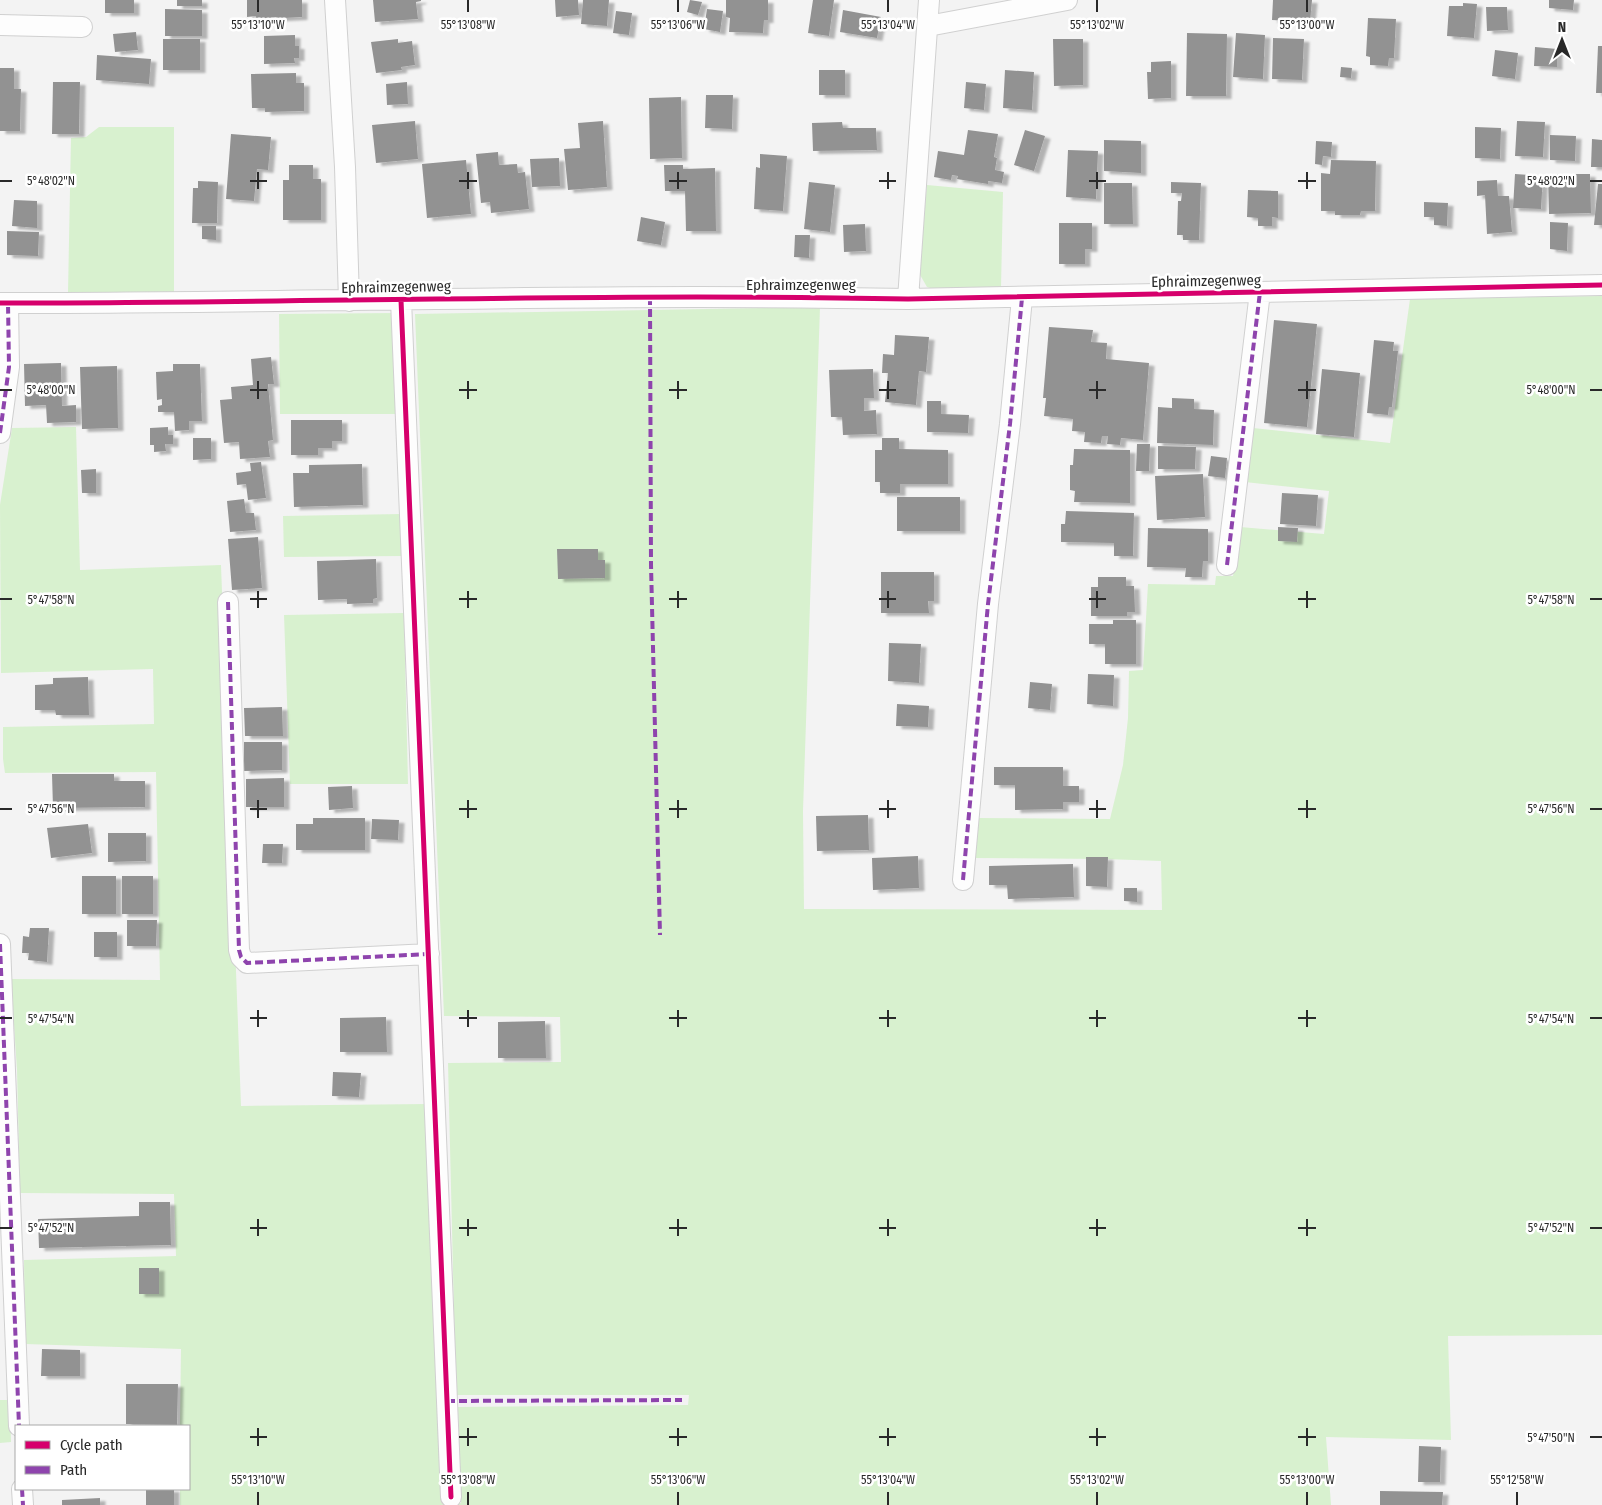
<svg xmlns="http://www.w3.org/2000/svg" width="1602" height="1505" viewBox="0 0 1602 1505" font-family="'Fira Sans Condensed',sans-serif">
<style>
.green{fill:#d8f1cf}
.building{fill:#929292;filter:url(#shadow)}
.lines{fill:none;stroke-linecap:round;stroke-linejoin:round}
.minor-casing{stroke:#d0d0d0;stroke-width:22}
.minor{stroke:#fdfdfd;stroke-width:20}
.quiet{stroke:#8e44ad;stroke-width:4;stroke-dasharray:8 4;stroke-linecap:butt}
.cycleway-casing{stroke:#fff;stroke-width:8}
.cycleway{stroke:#d6006c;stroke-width:5}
.ticks{fill:none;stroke:#292929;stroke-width:2}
.labels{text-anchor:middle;stroke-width:5;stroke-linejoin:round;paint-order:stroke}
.street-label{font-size:15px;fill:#292929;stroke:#fff}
.ticks-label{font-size:12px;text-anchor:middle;fill:#292929;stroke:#fff;stroke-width:5;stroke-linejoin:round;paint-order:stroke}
</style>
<defs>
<filter id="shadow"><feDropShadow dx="5.5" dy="3" stdDeviation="1" flood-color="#0004"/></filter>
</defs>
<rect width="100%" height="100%" fill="#f3f3f3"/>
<path class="green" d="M99 127H174V292L68 293 71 138 86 137Z
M927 185 1003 192 1001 288 933 289 927 287 919 273Z
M1602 296V1335L1448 1336 1451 1440 1326 1437 1331 1505H180V1489H189V1426H180L181 1349 25 1344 24 1260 176 1256 174 1194 20 1193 17 1070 11 979 160 980 156 772 5 773 3 759V727L154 724 153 669 1 673 0 505 12 428 76 427 80 570 221 565 241 1106 428 1104 444 1505 461 1503 458 1407 688 1405 689 1395H456L448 1063 561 1062 560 1017 444 1016 415 314 820 307 803 811 804 909 1162 910 1161 861 1106 859 972 858 977 818 1110 819 1123 765 1128 718 1129 671 1143 670 1148 584 1215 585 1216 576H1233L1240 527 1324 534 1329 491 1245 482 1253 428 1390 443 1410 299Z
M396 313V414H280L279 314Z
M402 514 403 556 284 557 283 516Z
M404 613 408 784H290L284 615Z
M0 1400H10L11 1442 0 1443Z"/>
<path class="building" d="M105 0H134V13H105Z
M177 0H202V6H177Z
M247 0H302V17L264 19V26H257L256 16 247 17Z
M373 0H421V1L416 2 418 19 375 22Z
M555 0H578L579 15 556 17Z
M583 0H609L607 26 581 24Z
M690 0 702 2 698 15 687 12Z
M726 0H768V20H764L763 33 729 32 730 18 726 17Z
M813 0H834L829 36 808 33Z
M1273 0H1312L1310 22 1272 20Z
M1549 0H1574L1573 10 1549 8Z
M1463 3 1477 4 1474 38 1447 36 1449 6H1463Z
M1486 7H1507L1508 30 1487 31Z
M165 9 202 10V36H165Z
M707 9 723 11 720 32 704 29Z
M843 10 881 17 877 38 840 32Z
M616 11 632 13 629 35 613 33Z
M1368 18 1396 19 1394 58H1389L1388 66 1370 65V57L1366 56Z
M136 32 138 50 115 52 113 34Z
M1187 33 1227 34 1226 96H1186Z
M1236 33 1265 35 1263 79 1233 77Z
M295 35V46H299V58H294L295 63 264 64V36Z
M1273 38 1304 39 1302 80 1272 79Z
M163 39H200V70H163Z
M398 39V43L412 41 415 65 401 67 402 70 376 73 371 42Z
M1053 39H1083V85L1054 86Z
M1598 46H1602V93H1596Z
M1535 47 1557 49V67L1534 66Z
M1495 50 1518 53 1515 79 1492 76Z
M97 55 151 59 149 84 96 80Z
M1171 61V98L1148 99 1147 72H1151V62Z
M1341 67 1352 68 1351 78 1340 77Z
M0 68H14V89H21L20 131H0Z
M819 70H845V95H819Z
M1005 70 1034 72 1032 110 1003 108Z
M296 73V83H304V111L265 112V108H252L251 74Z
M53 82H80L79 134H52Z
M407 82 408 104 387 105 386 84Z
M966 82 986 84 984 110 964 108Z
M706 95H733L732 129 705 128Z
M681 97 682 158 650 159 649 98Z
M415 121 418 159 376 163 372 125Z
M603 121 607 187 568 190 564 149 580 148 578 123Z
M1517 121 1545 122 1543 157 1515 156Z
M842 122 843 128H876L877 150 813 151 812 123Z
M1475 127 1501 128 1500 159 1475 158Z
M968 130 998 134 994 157 997 158 995 170 1004 172 1002 183 988 181V184L957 179 958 176 952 175 951 180 934 177 938 151 964 155Z
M1025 130 1045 136 1034 171 1014 165Z
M231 134 271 137 268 170 257 169 254 201 226 199Z
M1550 135 1576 136 1575 161 1550 160Z
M1592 139 1602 140V167H1591Z
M1104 140 1141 141V173L1104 171Z
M1316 141 1332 142 1331 157 1323 156 1322 165 1315 164Z
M1068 150 1098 151 1096 199 1066 197Z
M498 152 499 165 517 164 518 173 525 172 529 209 491 213 490 202 481 203 476 154Z
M760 154 787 156 783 211 754 209 756 167 760 168Z
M559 158 560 186 532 187 530 159Z
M466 160 471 214 427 218 422 164Z
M1331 160 1376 161 1375 211H1361L1360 215H1335V211H1321V173L1330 174Z
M289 165H313V179H321V220H283V180H289Z
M664 165H683V169L715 168 716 231H686L685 191H665Z
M1515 174 1543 176 1541 209 1513 208Z
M1548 174H1590L1591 213 1549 214Z
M1497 180 1498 196H1509L1512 232 1487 234 1485 195 1477 196V181Z
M198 181 218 182 217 223H192L193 188H198Z
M809 182 835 185 830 232 804 229Z
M1171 182 1201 183 1199 240H1183V235H1177L1178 201H1181L1182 193H1171Z
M1104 183H1132L1133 224H1104Z
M1598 184H1602V225H1594Z
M1248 190 1278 191V218L1272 217V226H1258V218L1247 217Z
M14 200 37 201V228L12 226Z
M1424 202 1448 203 1447 226 1434 225V217H1424Z
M641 217 665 222 661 245 637 241Z
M1550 222 1568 223 1567 251 1550 249Z
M1059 223H1092V249H1085V264H1059Z
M865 224 866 251 844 252 843 225Z
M202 226H216V240L202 239Z
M7 231 39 232 38 256 7 255Z
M795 235H810L809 258 794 257Z
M1274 320 1317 324 1307 427 1264 423Z
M1049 327 1093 330 1091 342 1107 343 1106 359 1149 363 1143 440 1121 438 1120 445 1107 444 1108 436H1102L1101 443 1084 442 1085 432 1072 431 1073 419 1044 416 1046 398H1043Z
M895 335 929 337 926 372 919 371 916 405 885 402 888 373H882L883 354 894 355Z
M1374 340 1394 342 1393 351H1398L1392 407H1389L1388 415 1367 413Z
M271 357 274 384H268L273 440 268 441 270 457 240 459 239 442 224 443 220 400 232 399 231 387 253 385 251 359Z
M61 363 62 406 76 405V422L47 423 46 405 25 406 24 364Z
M173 364H200L202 421H189V430L175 431 174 412H158V406L162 405V399L157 400 156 372 173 371Z
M117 366 118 428 82 429 80 367Z
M873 369 874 398H864V411L876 410 877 434 843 435 842 417H831L829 370Z
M1322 369 1360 373 1354 437 1316 434Z
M1172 398 1194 399V409L1214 410 1213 445 1157 443 1158 407 1172 408Z
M927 401H941V414L969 415 968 433 927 432Z
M291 420H342V441H332V448H318V455H291Z
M168 427V435H173V444H165L166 451 154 452V445H150V428Z
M193 438H211V459L193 460Z
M882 438H899V449L948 450V484H900V493H880V482H875V450H882Z
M1137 444H1150L1149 471H1136Z
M1158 446 1196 447 1195 469H1158Z
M1074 449 1130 450V503L1074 502 1075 491 1070 490V465H1073Z
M1211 456 1227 458 1225 478 1208 476Z
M261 462 266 498 248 500 246 484 237 485 236 473 251 471 250 463Z
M362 464 363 505 294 507 293 473H309V465Z
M96 469V493H82L81 470Z
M1203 474 1205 517 1157 520 1155 476Z
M1282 493 1318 495 1316 526 1280 524Z
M897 497H960V531H897Z
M244 499 246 513H254L256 530 230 532 227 501Z
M1066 511 1134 513 1133 556H1114V543L1061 542V524H1065Z
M1278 527 1298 528 1297 542 1278 541Z
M1148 528 1208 529V561H1203L1202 577H1185L1186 568 1147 567Z
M258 537 262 588 232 590 228 539Z
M557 549H598V560H605V578L558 579Z
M376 559 377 598 373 599V603L347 604V599L318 600 317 561Z
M881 572H934V601H928L929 613H881Z
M1098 577H1126V586H1134L1135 612H1127V616H1091V587H1098Z
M1113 620H1136V664H1105V644H1089V624H1113Z
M889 643 921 644 919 683 888 681Z
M1088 674 1114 675 1113 706 1087 704Z
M88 677 89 715H56L55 710H35V685L53 684V678Z
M1030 682 1052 684 1050 710 1028 708Z
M897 704 929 706 928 727 896 726Z
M282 707 283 736H245L244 708Z
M244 742H282V770L244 771Z
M994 767H1063V786H1079V802H1063V809L1015 810V785H994Z
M52 774H114V781H145V807L53 808Z
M284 778V807H246V779Z
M352 786 353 808 329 810 328 787Z
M868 815 869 850 817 851 816 816Z
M313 818H365V850H296V824H313Z
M372 819 399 820 398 840 371 839Z
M88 824 92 853 51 858 47 828Z
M108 833H146V861L108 862Z
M263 844H283L282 863H262Z
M918 856 919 888 873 890 872 858Z
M1086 857H1108L1107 887 1086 886Z
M1073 864 1074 897 1008 899 1007 885H989V866Z
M82 876H116V914H82Z
M122 876H153V914H122Z
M1124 888H1137V902L1124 901Z
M127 920H157L156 946H127Z
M30 928H49L47 962 28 960 29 953H22L23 936 29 937Z
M94 932H117V957H94Z
M386 1017 387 1052H340V1018Z
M545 1021 546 1058H498V1022Z
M333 1072 361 1073 359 1097 332 1096Z
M139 1202H170L171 1245 39 1248 38 1219 139 1216Z
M139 1268H159V1294H139Z
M42 1349 80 1350V1376H41Z
M126 1384H178L177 1425 126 1424Z
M1419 1446 1441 1447 1440 1482H1418Z
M146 1489H174V1505H146Z
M1380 1491 1443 1492 1442 1505H1380Z
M100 1498V1505H62V1500Z"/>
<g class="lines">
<defs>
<path id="minor" d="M335 0 345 167 349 301
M0 25 82 27
M928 26 1067 0
M908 299 929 0
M401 300 451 1497
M0 303C303 303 606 293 908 299L1602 285
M0 433 9 367 8 303
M1227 565 1260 292
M228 602 239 950 241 957 247 963 429 954
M963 880 988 604 1010 424 1022 298
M0 944 19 1426
M22 1489 23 1505"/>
</defs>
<use href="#minor" class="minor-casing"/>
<use href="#minor" class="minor"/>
<path class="quiet" d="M650 297 651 565 660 935
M0 433 9 367 8 303
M1227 565 1260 292
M228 602 239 950 241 957 247 963 429 954
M963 880 988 604 1010 424 1022 298
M0 944 19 1426
M447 1401 682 1400
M22 1489 23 1505"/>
<defs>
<path id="cycleway" d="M401 300 451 1497
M0 303C303 303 606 293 908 299L1602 285"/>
</defs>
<use href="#cycleway" class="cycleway-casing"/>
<use href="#cycleway" class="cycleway"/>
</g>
<path class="ticks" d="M258 0V12M468 0V12M678 0V12M888 0V12M1097 0V12M1307 0V12M258 172V189M468 172V189M678 172V189M888 172V189M1097 172V189M1307 172V189M0 181H12M250 181H267M459 181H477M669 181H687M879 181H896M1089 181H1106M1298 181H1316M1590 181H1602M258 381V399M468 381V399M678 381V399M888 381V399M1097 381V399M1307 381V399M0 390H12M250 390H267M459 390H477M669 390H687M879 390H896M1089 390H1106M1298 390H1316M1590 390H1602M258 591V608M468 591V608M678 591V608M888 591V608M1097 591V608M1307 591V608M0 599H12M250 599H267M459 599H477M669 599H687M879 599H896M1089 599H1106M1298 599H1316M1590 599H1602M258 800V818M468 800V818M678 800V818M888 800V818M1097 800V818M1307 800V818M0 809H12M250 809H267M459 809H477M669 809H687M879 809H896M1089 809H1106M1298 809H1316M1590 809H1602M258 1010V1027M468 1010V1027M678 1010V1027M888 1010V1027M1097 1010V1027M1307 1010V1027M0 1018H12M250 1018H267M459 1018H477M669 1018H687M879 1018H896M1089 1018H1106M1298 1018H1316M1590 1018H1602M258 1219V1236M468 1219V1236M678 1219V1236M888 1219V1236M1097 1219V1236M1307 1219V1236M0 1228H12M250 1228H267M459 1228H477M669 1228H687M879 1228H896M1089 1228H1106M1298 1228H1316M1590 1228H1602M258 1428V1446M468 1428V1446M678 1428V1446M888 1428V1446M1097 1428V1446M1307 1428V1446M250 1437H267M459 1437H477M669 1437H687M879 1437H896M1089 1437H1106M1298 1437H1316M1590 1437H1602M258 1492V1505M468 1492V1505M678 1492V1505M888 1492V1505M1097 1492V1505M1307 1492V1505M1517 1492V1505"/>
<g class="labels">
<g class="street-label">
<text transform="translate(1206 281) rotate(-1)" y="5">Ephraimzegenweg</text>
<text x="801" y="290">Ephraimzegenweg</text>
<text transform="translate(396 287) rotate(-1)" y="5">Ephraimzegenweg</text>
</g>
</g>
<g class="ticks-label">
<text x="258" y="29">55°13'10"W</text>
<text x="468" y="29">55°13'08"W</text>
<text x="678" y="29">55°13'06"W</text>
<text x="888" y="29">55°13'04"W</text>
<text x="1097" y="29">55°13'02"W</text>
<text x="1307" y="29">55°13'00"W</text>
<text x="51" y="185">5°48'02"N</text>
<text x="1551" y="185">5°48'02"N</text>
<text x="51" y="394">5°48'00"N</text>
<text x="1551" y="394">5°48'00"N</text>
<text x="51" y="604">5°47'58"N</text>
<text x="1551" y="604">5°47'58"N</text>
<text x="51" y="813">5°47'56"N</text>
<text x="1551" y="813">5°47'56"N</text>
<text x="51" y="1023">5°47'54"N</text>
<text x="1551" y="1023">5°47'54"N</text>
<text x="51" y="1232">5°47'52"N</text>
<text x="1551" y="1232">5°47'52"N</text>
<text x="1551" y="1442">5°47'50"N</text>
<text x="258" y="1484">55°13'10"W</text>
<text x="468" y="1484">55°13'08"W</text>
<text x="678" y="1484">55°13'06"W</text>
<text x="888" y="1484">55°13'04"W</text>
<text x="1097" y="1484">55°13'02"W</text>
<text x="1307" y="1484">55°13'00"W</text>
<text x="1517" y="1484">55°12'58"W</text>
</g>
<rect x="15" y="1425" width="175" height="65" fill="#ffffff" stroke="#a9a9a9"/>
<rect x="25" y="1441" width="25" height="8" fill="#d6006c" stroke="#a9a9a9"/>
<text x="60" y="1450" font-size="15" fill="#292929">Cycle path</text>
<rect x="25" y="1466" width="25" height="8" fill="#8e44ad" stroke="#a9a9a9"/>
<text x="60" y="1475" font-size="15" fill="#292929">Path</text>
<g transform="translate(1562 40)" stroke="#ffffff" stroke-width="4" paint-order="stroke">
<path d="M0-4L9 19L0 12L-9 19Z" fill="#292929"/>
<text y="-8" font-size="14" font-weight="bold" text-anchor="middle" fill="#292929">N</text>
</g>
</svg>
